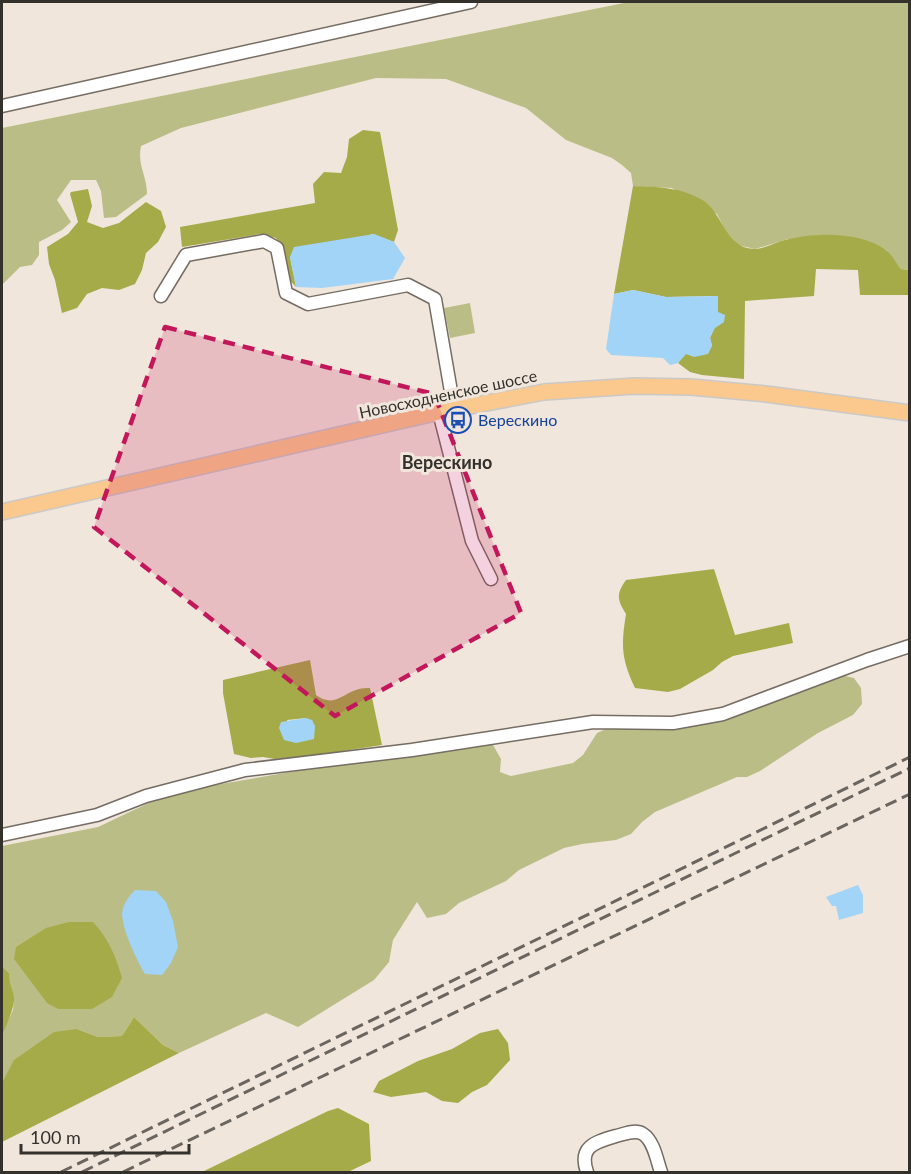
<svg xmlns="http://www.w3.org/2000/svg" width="911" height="1174" viewBox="0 0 911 1174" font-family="Lato,sans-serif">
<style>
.green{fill:#babe86}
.forest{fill:#a6ab49;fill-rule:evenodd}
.water{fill:#a2d4f8}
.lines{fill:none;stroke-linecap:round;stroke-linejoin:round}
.minor-casing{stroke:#756c63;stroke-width:15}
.major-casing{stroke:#cac9c8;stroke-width:18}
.minor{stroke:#fff;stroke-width:12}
.major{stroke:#fbc88e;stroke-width:15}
.rail{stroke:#6b655f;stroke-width:3;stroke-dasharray:12 6;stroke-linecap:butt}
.marked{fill:#c2185b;fill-opacity:0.2;stroke:#c2185b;stroke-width:4.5;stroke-dasharray:12 8;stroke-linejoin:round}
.labels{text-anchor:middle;stroke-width:6;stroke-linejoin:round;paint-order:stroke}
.street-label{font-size:16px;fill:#34302c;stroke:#f0e6dc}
.transit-label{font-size:16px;fill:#164399;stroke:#f0e6dc;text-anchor:start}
.neighbourhood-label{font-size:18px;font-weight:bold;fill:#34302c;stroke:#f0e6dc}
</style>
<rect width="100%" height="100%" fill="#f0e6dc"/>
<path class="green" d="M629 2H909V270L901 269 886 250 788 239 755 249 738 245 726 232 717 214 672 188 633 186 631 173 622 165 612 158 566 140 526 108 446 79 376 78 181 128 141 146C137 166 147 175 147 194L116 217 104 218 101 191 96 180H71L57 200 71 222 62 230 39 242V255L32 265 20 267 2 285V128Z
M470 303 475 333 450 338 444 308Z
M841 675 854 678 861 688 862 704 853 715 818 733 760 771 747 777H737L655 812 642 822 631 834 616 840 582 844 564 848 519 870 506 881 459 903 446 914 427 918 417 902 393 940 389 962 374 980 298 1027 266 1013 179 1053 163 1045 134 1017 122 1036 98 1037 77 1029 2 1083V1035L13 1010 14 997 9 986V973L2 966V846L98 827 157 799 192 789 337 764 479 745H493L501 759 500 772 511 776 573 763 583 755 597 733 608 728H657Z"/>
<path class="forest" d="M363 130 380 132 398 230 394 242 373 234 290 257 296 287 287 277 285 252 276 238 260 234 182 247 180 227 315 203 313 184 324 172 341 173 347 157 349 139Z
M633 186C658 187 682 187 704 201 723 214 726 249 755 249 764 249 776 242 785 240 813 232 863 231 887 251 892 255 896 263 901 269L909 270V295H860L858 270 816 269 814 296 745 301 744 379 702 375 690 372 678 363 686 353 712 346 710 338C717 324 718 311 718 296L666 297 633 290 614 294Z
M88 189 92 206 87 222 103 228 119 223 146 202 161 211 166 227 158 242 146 253 142 270 135 284 119 290 102 288 87 294 77 308 62 313 55 280 49 264 47 247 68 234 78 222 70 194 71 192Z
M714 569 735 635 789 623 793 643 733 656 722 662 713 670 680 689 668 692 635 688C621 659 621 645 626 614 617 600 616 594 626 580Z
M310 660 316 695C338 711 345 686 370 688L382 745 330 753 275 759 263 757 251 758 234 754 223 693V680ZM306 718 296 743 287 720Z
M69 922H93C108 938 116 956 122 978L112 997 92 1009H58L47 1003 14 959 16 947 46 928Z
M2 966 9 973C9 986 13 988 14 997 15 1006 6 1028 2 1035Z
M134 1017 163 1045 179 1053 2 1142V1083L14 1060 54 1032 77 1029 98 1037 122 1036Z
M498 1029 508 1043 510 1060 487 1085 472 1092 458 1103 442 1101 426 1092 391 1097 373 1092 379 1081 418 1061 452 1049 480 1033Z
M338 1108 369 1124 371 1161 348 1172H202L328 1111Z"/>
<path class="water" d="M374 234 394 242 405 258 393 279 322 288 296 287 290 257 294 247Z
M633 290 666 297 718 296V312L725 315 724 322 715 328 710 337 712 346 708 354 694 357 686 354 678 363 670 365 663 358 611 355 606 349 614 294Z
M306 718 312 720 315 726 314 739 296 743 284 740 279 728 281 722Z
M858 885 863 895V913L839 920 836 906H832L826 897Z
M135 890 156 891 166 902 173 921 178 947 171 963 162 975 145 974C136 958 124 934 122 915 122 905 129 896 135 890Z"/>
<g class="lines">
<defs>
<path id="minor" d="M2 106 471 2
M161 296 186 255 264 241 277 248 286 293 308 304 408 285 435 299 454 409
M439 412 472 541 491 579
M2 835 97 815 146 796 245 770 412 750 593 722 673 723 723 714 867 660 910 646
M587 1172C578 1146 596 1142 616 1136 625 1134 635 1129 643 1134 654 1141 657 1161 661 1172"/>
<path id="major" d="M2 512 439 412 544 392 635 386 691 387 766 394 910 413"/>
</defs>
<use href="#minor" class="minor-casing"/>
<use href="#major" class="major-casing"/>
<use href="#minor" class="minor"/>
<use href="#major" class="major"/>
<path class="rail" d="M61 1172 910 757
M82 1172 910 768
M123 1172 910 794"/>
</g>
<path class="marked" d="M165 327 434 394 521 613 335 716 94 527Z"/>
<defs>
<symbol id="bus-ring" viewBox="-11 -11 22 22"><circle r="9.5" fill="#f0e6dc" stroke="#1a4fb4" stroke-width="1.5"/><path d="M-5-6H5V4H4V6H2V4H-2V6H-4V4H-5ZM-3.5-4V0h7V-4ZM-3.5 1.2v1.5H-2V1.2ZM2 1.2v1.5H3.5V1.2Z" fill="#1a4fb4"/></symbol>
</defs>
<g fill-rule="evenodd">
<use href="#bus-ring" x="443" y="405" width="30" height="30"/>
</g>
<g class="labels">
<g class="street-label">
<text transform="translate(448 394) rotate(-12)" y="6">Новосходненское шоссе</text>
</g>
<g class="transit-label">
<text x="478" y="426">Верескино</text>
</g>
<g class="neighbourhood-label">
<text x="447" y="469">Верескино</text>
</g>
</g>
<rect width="911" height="1174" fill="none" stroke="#34302c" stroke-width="6"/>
<path d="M21 1144v9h168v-9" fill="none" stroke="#34302c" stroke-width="3"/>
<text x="30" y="1144" font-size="18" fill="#34302c" stroke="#f0e6dc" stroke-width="4.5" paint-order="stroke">100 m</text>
</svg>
